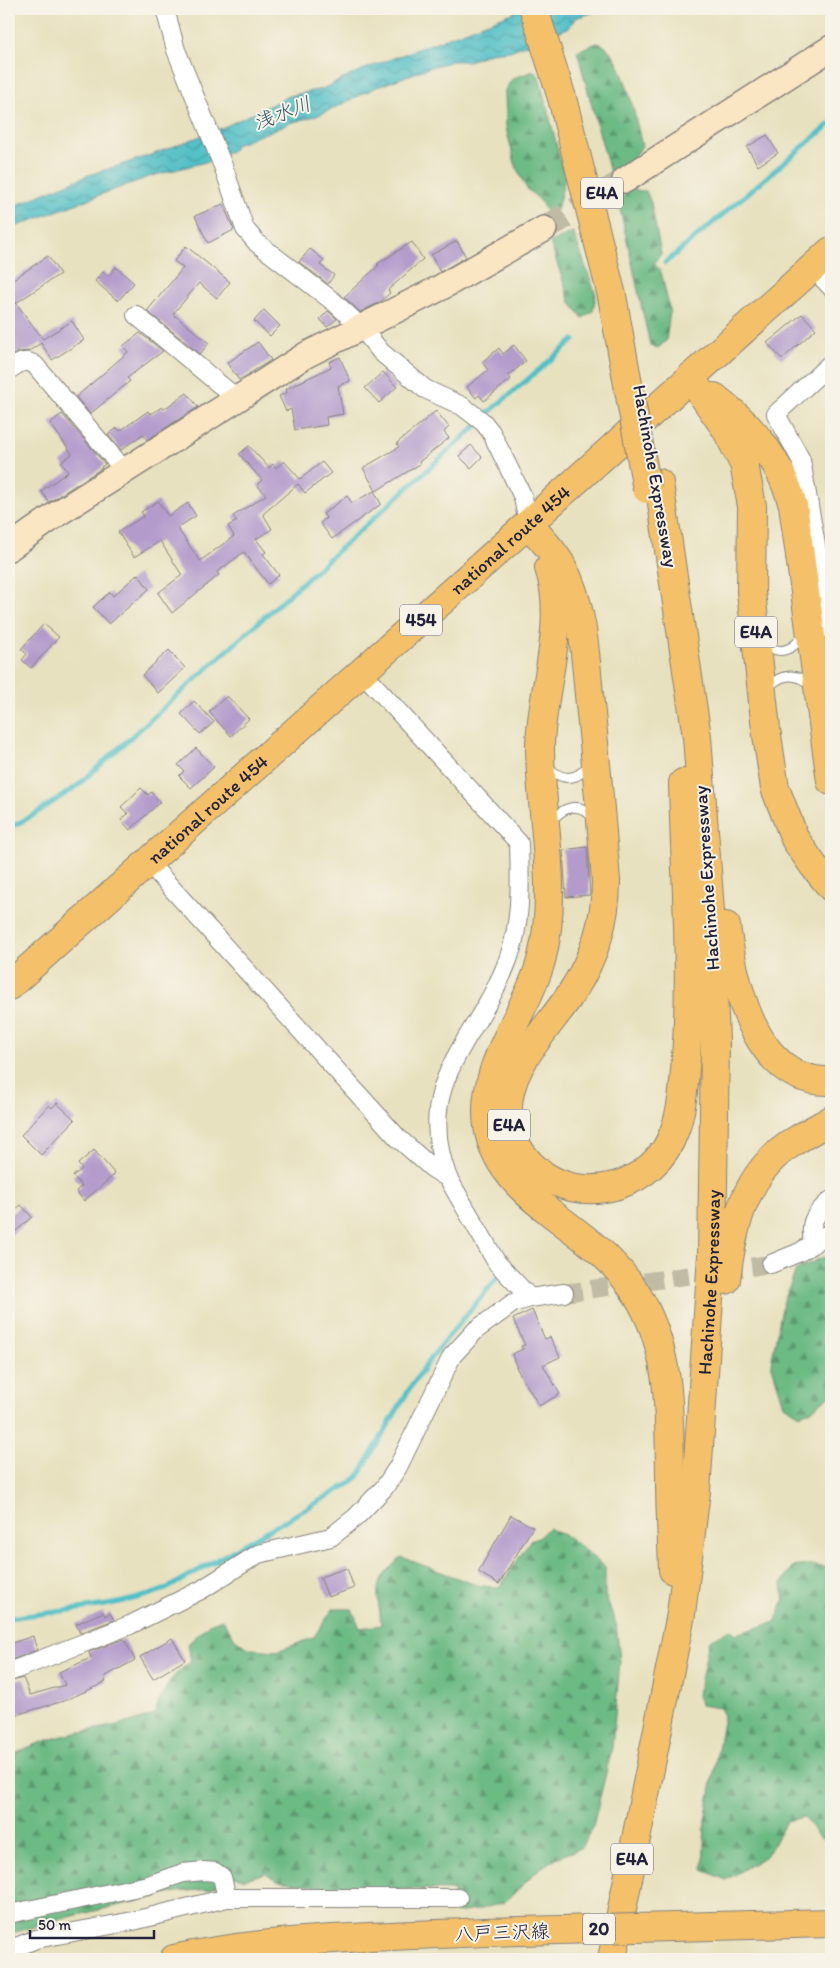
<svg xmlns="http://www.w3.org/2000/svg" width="840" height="1968" viewBox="0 0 840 1968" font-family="Itim,'Klee One',sans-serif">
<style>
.forest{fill:url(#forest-firs);stroke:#476e60}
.water{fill:url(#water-waves);stroke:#3a7080}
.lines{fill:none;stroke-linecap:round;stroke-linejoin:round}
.stream{stroke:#51bfc6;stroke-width:5}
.building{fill:#b39bcc}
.street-tunnel{stroke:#c0bba5;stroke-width:18;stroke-dasharray:18 9;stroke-linecap:butt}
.secondary-tunnel{stroke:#c0bba5;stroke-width:25;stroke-dasharray:25 12;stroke-linecap:butt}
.lane-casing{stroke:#85827d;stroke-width:11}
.street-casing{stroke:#85827d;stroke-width:20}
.secondary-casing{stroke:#85827d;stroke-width:28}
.primary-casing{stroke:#85827d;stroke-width:30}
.highway-casing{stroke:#85827d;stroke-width:30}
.lane{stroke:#fff;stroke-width:9}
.street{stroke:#fff;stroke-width:18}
.secondary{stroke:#fbe6c3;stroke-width:25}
.primary{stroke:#f4c16a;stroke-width:28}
.highway{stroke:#f4c16a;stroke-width:28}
.primary-bridge-casing{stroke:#85827d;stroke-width:30;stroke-linecap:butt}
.highway-bridge-casing{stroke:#85827d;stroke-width:30;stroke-linecap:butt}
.primary-bridge{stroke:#f4c16a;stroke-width:28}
.highway-bridge{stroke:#f4c16a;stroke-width:28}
.labels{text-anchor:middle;stroke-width:4;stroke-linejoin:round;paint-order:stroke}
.shield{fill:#f7f3e8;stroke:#62616f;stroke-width:1}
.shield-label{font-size:18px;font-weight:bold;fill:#22223b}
.street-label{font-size:19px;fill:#22223b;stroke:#f7f3e8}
.water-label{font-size:20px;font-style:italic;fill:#32596c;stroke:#f7f3e8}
</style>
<defs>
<pattern id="forest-firs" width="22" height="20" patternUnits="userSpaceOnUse" patternTransform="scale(1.25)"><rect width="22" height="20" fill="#6cba84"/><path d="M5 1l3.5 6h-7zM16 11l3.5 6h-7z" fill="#58976d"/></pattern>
<pattern id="water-waves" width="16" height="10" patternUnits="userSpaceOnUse" patternTransform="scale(1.25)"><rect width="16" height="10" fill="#51bfc6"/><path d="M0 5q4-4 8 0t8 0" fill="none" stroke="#439ba2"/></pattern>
</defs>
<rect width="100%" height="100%" fill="#f7f3e8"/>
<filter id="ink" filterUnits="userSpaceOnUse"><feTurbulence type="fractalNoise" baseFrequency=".02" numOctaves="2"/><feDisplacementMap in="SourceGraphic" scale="10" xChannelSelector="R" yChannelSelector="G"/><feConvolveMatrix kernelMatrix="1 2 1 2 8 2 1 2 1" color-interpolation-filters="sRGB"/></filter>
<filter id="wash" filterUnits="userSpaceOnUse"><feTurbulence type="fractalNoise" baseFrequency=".0096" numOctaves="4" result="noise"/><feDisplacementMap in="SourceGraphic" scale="20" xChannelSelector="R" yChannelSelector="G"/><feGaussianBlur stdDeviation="1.12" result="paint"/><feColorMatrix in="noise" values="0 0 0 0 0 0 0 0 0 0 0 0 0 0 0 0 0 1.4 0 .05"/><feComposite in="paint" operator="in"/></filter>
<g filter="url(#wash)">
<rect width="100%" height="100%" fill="#e8e1bf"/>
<path class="forest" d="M597 43C623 46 636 123 642 146L625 171C628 185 630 191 646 191L651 203 661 254 654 263 661 272 670 311 666 341 658 348 650 345 621 213 577 51Z
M534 71 539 76 565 178 557 210 549 215 539 199 527 189 516 167 506 128 505 90 513 78Z
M573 232 596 295 593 311 583 318 570 302 550 242Z
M824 1257 831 1261V1395L810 1411 799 1415 784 1405 771 1363 783 1303 796 1270Z
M548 1528 568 1537 605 1567V1595L616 1624 620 1662 612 1748 593 1826 581 1848 556 1858 539 1869 505 1902 477 1910 456 1913 453 1890 321 1887 277 1881 266 1873 245 1879 235 1876 210 1889 177 1892 73 1916 9 1934V1758C51 1730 107 1732 154 1715 162 1693 170 1675 191 1662L188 1644 209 1624 222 1619 235 1639 250 1649 277 1651 313 1638 333 1609H352L360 1628 381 1625C378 1586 370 1587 401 1557L476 1585 499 1588 530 1541 538 1538Z
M808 1565 831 1568V1842L818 1836 804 1817 786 1821 775 1843 764 1857 726 1880 703 1870 705 1820 724 1716 720 1708 700 1705 698 1695 709 1641 731 1629 736 1634 775 1622 784 1601 782 1583 792 1567Z
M797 1955 831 1957V1959H795Z"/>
<path class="water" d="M523 9H605L575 18 570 27 510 51 490 53 469 61H453L431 67 377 87 319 115 290 123 236 145 233 150 209 161 148 177 9 229V208L86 176 151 155 222 128 289 96 322 89 362 70Z"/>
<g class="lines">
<path class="stream" d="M665 263 831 123
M488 413 574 340
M9 828 32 816 77 786 476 426
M9 1618C61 1610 117 1608 166 1589L349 1484 358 1477 410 1388 430 1359 501 1273"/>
</g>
<g id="blocks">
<path class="building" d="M767 135 778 153 758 166 747 147Z
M223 204 234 230 208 243 195 216Z
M457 241 466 257 440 272 431 255Z
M412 242 423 259 388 290 390 293 380 302 360 312 344 297 379 265 377 264Z
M186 246 230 282 217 298 199 283 173 314 209 343 200 354 147 311 183 268 174 261Z
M310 249 324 260 320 265 334 275 328 284 299 262Z
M48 256 60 274 16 303 43 339 72 321 84 340 52 360 41 343 29 351 19 352 9 357V282Z
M116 267 134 283 118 301 95 281 103 272 108 276Z
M264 310 280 326 270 336 254 321Z
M328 311 337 319 327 327 320 319Z
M802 314 816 329 782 359 767 343Z
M140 333 163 351 127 378 130 381 90 414 76 397 128 352 123 346Z
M258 342 271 360 239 380 227 363Z
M514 345 526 361 508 376 511 379 484 401 479 395 476 398 467 387 488 370 482 362 499 348 503 354Z
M340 357 350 381 338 386 343 414 326 417 327 425 295 430 291 409 286 411 279 396 287 393 286 389 331 367 329 362Z
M383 372 397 387 379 403 365 388Z
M187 393 198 407 147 440 143 434 121 450 108 435 117 428 120 431 148 411 151 414 162 407 164 409Z
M436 411 449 427 444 432 449 438 419 462 420 464 376 491 363 468 399 447 397 443Z
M62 414 105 464 101 467 102 468 49 502 41 491 68 472 61 462 72 454 50 423Z
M471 445 482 457 471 468 459 456Z
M249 446 269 468 273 464 276 468 284 461 300 479 322 462 331 473 305 493 298 484 263 514 272 529 256 539 266 552 263 554 279 575 268 584 244 552 217 572 219 575 172 613 158 593 182 575 160 541 134 557 118 532 144 516 141 512 158 501 168 516 188 503 196 516 177 528 200 561 234 536 228 526 237 521 233 516 266 495 257 485 262 480 239 454Z
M374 491 381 504 332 539 320 523 326 518 323 514 347 496 352 503Z
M138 574 149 589 109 624 93 607 110 592 113 596Z
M44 624 59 637 31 668 22 660 27 654 21 649Z
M169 650 185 668 158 693 142 675Z
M227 696 249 719 231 736 209 712Z
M194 701 214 722 200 734 181 714Z
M196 748 214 767 191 788 179 776 184 771 178 765Z
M141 788 148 795 151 792 160 802 130 830 121 820 128 814 121 807Z
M587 847 590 895 566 897 563 850Z
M57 1103 75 1120 41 1155 21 1135 49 1105 52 1108Z
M94 1150 115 1174 84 1201 76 1191 82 1186 73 1176 82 1169 78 1164Z
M21 1205 32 1217 9 1237V1216Z
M532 1310 545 1339 550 1337 560 1357 543 1365 560 1394 539 1406 517 1369 512 1354 523 1349 521 1346 525 1345 513 1319Z
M511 1515 533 1527 499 1584 478 1572Z
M347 1568 354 1588 328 1597 320 1577Z
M103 1612 105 1616 110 1613 114 1620 80 1633 76 1624Z
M33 1636 37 1650 9 1661V1644Z
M172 1638 185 1660 153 1679 140 1657Z
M124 1639 135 1660 104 1677 106 1682 64 1701 15 1715 13 1710 9 1712V1682L23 1678 30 1695 65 1685 59 1672 91 1658 89 1652Z"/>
</g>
</g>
<g filter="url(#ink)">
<use href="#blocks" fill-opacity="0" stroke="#85827d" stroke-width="1"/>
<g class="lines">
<path class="street-tunnel" d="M564 1293 771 1264"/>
<path class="secondary-tunnel" d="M544 229 625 180"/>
<defs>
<path id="lane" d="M764 641C777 658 795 650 804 633
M767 690C779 673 797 671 812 687
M547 765C560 782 578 782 589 763
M551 822C563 806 580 801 593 818"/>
<path id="street" d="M165 9 176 50 223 166 245 229 257 243 334 302 361 327 381 352 425 389 462 406 483 422 491 432 523 497 528 524
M813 268 831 287
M136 315 236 398
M831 363 776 414 801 460 831 630
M9 370C18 364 24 358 35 365L124 470
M362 672 519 843C520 882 522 922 508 960 478 1041 411 1081 448 1178
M147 861 398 1138 432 1168 448 1178 497 1263 530 1298
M813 1244C809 1220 814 1216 831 1200
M771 1264 800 1252 831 1232
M9 1672 130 1625 201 1590 258 1554 331 1537 356 1517 384 1488 398 1467 452 1356 476 1330 513 1303 530 1298 564 1293
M9 1914 148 1885 183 1873 204 1871 215 1872 222 1877 227 1898
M9 1950 36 1939 133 1921 227 1898H458"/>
<path id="secondary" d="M625 180 831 48
M9 548 57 514 306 355 438 289 544 229"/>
<path id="primary" d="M713 1926 831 1923
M174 1959C276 1937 381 1937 485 1932"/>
<g id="highway">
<path d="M534 9 562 98 612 296"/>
<path d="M690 377 726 429 744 464 752 506 751 592 766 729 775 788 795 839 813 865 831 887"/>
<path d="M714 397C752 426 780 459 793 505L831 781"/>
<path d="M528 524C540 537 553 550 562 566 583 604 585 652 589 695 596 757 601 819 606 881 606 921 594 958 572 992 547 1031 504 1067 508 1117 510 1145 531 1171 556 1182 576 1191 597 1191 618 1185 643 1177 665 1158 674 1132 683 1109 684 1082 686 1057 693 967 685 874 683 783"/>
<path d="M549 568C568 624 541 689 540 746 540 816 559 887 542 957 528 1013 479 1065 488 1126 497 1190 569 1219 609 1260 622 1273 633 1287 642 1303 672 1358 669 1417 670 1478 670 1509 672 1539 673 1570"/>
<path d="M726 926C734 984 755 1084 831 1081"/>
<path id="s1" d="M9 986 528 524 831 251"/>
<path d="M726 1280C731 1239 740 1191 771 1160 788 1143 810 1132 831 1120"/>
<path id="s2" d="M612 1959 681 1614 696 1491 712 1255 715 1042 710 911 697 737 659 483"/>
</g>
</defs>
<use href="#lane" class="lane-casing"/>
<use href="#street" class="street-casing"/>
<use href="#secondary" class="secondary-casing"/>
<use href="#primary" class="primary-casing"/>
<use href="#highway" class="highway-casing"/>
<use href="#lane" class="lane"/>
<use href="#street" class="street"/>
<use href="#secondary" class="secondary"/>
<use href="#primary" class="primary"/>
<use href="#highway" class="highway"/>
<defs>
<path id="primary-bridge" d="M485 1932 713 1926"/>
<path id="highway-bridge" d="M612 296 647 489"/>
</defs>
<use href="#primary-bridge" class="primary-bridge-casing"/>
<use href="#highway-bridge" class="highway-bridge-casing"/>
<use href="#primary-bridge" class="primary-bridge"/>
<use href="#highway-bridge" class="highway-bridge"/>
</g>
</g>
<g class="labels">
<g class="shield">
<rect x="581" y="177.5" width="42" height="31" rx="4"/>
<rect x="400" y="604.5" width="42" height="31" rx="4"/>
<rect x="735" y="616.5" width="42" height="31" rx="4"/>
<rect x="488" y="1109.5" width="42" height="31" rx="4"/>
<rect x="611" y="1843.5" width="42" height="31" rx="4"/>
<rect x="583" y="1913.5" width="32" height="31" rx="4"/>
</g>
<g class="shield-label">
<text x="602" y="199">E4A</text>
<text x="421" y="626">454</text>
<text x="756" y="638">E4A</text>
<text x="509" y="1131">E4A</text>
<text x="632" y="1865">E4A</text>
<text x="599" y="1935">20</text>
</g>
<g class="street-label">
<text transform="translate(656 476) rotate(80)" y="7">Hachinohe Expressway</text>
<text dy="7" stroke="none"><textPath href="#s1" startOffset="671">national route 454</textPath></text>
<text dy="7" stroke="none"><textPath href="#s1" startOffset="266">national route 454</textPath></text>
<text transform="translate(706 878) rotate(-94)" y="7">Hachinohe Expressway</text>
<text dy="7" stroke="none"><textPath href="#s2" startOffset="685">Hachinohe Expressway</textPath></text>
<text transform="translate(502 1932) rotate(-2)" y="7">八戸三沢線</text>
</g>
<g class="water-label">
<text transform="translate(282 113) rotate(-21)" y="7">浅水川</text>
</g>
</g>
<rect width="840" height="1968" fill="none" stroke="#f7f3e8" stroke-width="30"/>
<path d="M30 1930v8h124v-8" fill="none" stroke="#22223b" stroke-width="2.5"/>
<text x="38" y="1930" font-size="15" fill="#22223b" stroke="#f7f3e8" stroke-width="4" paint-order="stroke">50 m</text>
</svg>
